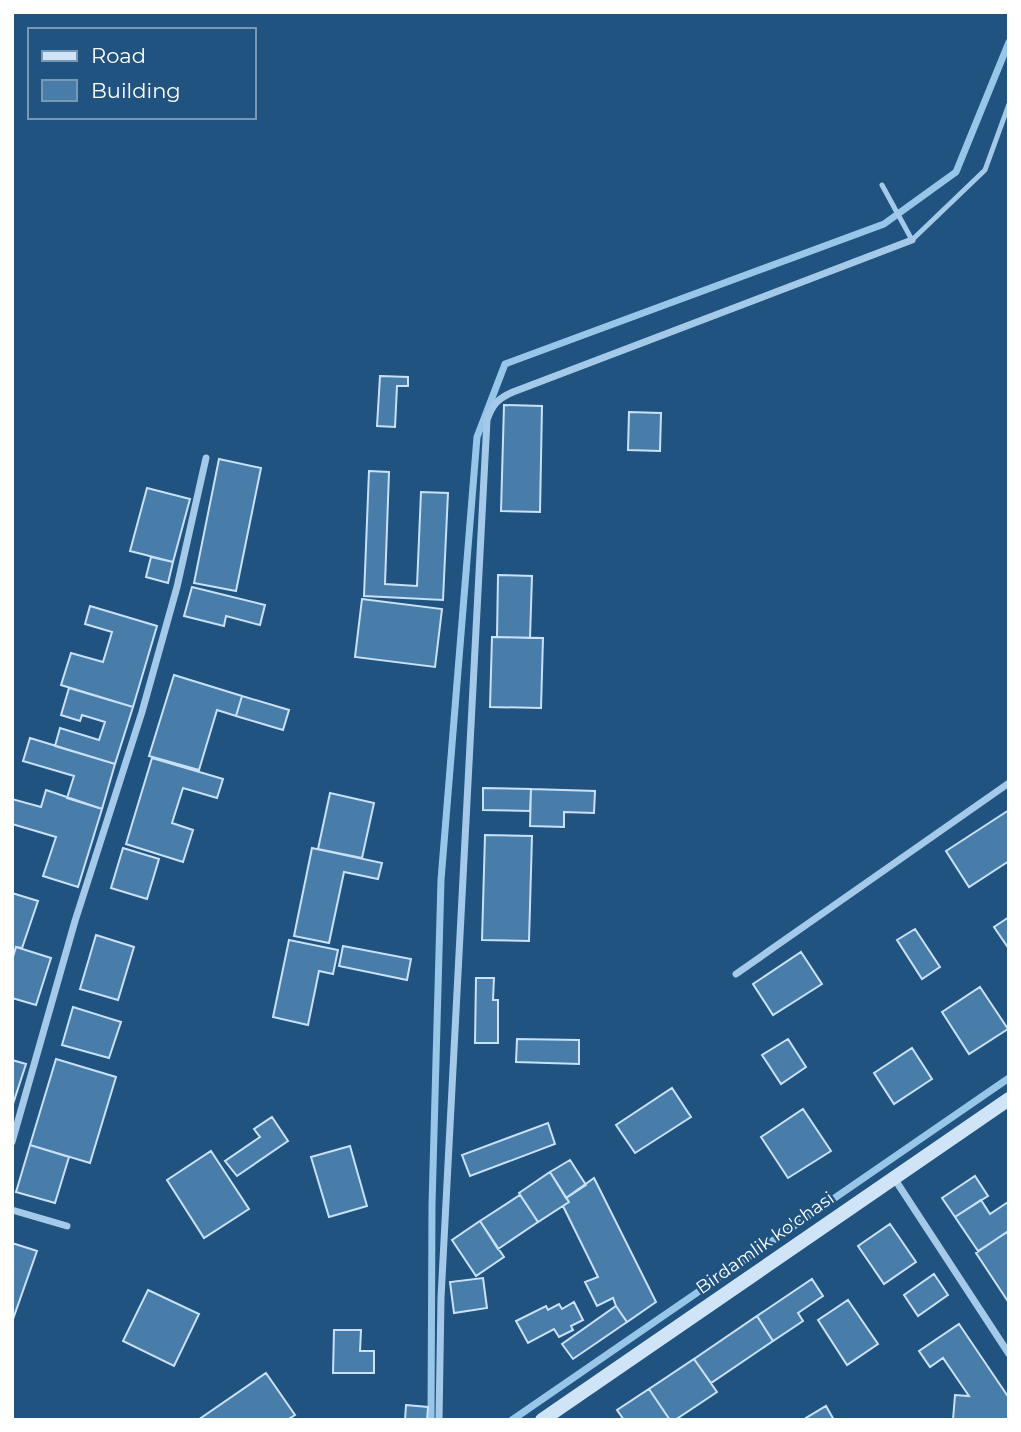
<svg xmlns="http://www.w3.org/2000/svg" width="1021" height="1432" viewBox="0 0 1021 1432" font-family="Montserrat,sans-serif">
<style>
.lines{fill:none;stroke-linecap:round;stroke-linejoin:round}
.stream{stroke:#98c6e9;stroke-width:7}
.building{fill:#487da9;stroke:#c9e1f6;stroke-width:2}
.lane{stroke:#a5c9e8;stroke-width:5}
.street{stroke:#a5c9e8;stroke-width:7}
.secondary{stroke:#cfe4f6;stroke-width:14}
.labels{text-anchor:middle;stroke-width:5;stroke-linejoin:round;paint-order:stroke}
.street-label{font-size:18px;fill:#fff;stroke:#205380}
</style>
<rect width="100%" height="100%" fill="#205380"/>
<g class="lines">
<path class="stream" d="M431 1420 432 1205 441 880 477 437 505 364 884 224 956 172 1009 42
M512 1420 1009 1078"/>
</g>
<path class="building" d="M380 376 408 377V386H397L395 427 377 426Z
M504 405 542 406 540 512 501 511Z
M629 412 661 413 660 451 628 450Z
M219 459 261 468 236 591 194 583Z
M369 471 389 472 385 584 417 586 421 492 448 493 443 600 364 596Z
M147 488 190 499 173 562 130 551Z
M151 557 173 562 168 583 146 577Z
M498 575 532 576 530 638 497 637Z
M192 587 265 605 260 625 226 616 224 626 184 616Z
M362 599 442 609 435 667 355 657Z
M90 606 157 626 133 707 61 685 71 653 103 662 112 632 85 624Z
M492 637 543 638 541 708 490 707Z
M174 675 242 696 236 716 217 710 199 770 149 756Z
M69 688 133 707 115 764 55 746 60 728 99 740 105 722 82 715 80 721 61 715Z
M242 696 289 710 283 730 236 716Z
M30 738 115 764 102 809 67 798 74 776 23 761Z
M152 758 223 779 217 798 183 788 172 823 193 830 183 862 126 844Z
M483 788 531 789 530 811 483 810Z
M531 789 595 791 594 813 564 812V827L530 826Z
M46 790 102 809 78 887 43 876 56 837 12 824V799L41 807Z
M330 793 374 803 362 858 318 849Z
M1009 810V861L969 887 946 851Z
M485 835 532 836 529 941 482 940Z
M123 848 159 859 147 899 111 888Z
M312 848 382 863 378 879 344 872 329 943 294 936Z
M12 893 38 901 22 948 16 947 12 960Z
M1009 917V949L994 927Z
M915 929 940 967 922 979 897 940Z
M96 935 134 947 118 1000 80 989Z
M289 940 338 950 333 974 319 971 308 1025 273 1017Z
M343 946 411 959 407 980 339 966Z
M16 947 51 958 36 1005 12 998V960Z
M801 952 822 984 773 1015 753 984Z
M476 978H494L493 1000H498V1043H475Z
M980 987 1008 1029 969 1054 942 1012Z
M73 1007 121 1022 109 1058 62 1045Z
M517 1039 579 1040V1064L516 1062Z
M788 1039 806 1067 781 1084 762 1055Z
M912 1048 932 1079 894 1104 874 1073Z
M56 1059 116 1077 90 1163 30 1145Z
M12 1060 26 1064 12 1107Z
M672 1088 691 1117 635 1153 616 1125Z
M803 1109 831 1151 788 1178 761 1137Z
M272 1117 288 1141 237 1176 225 1161 260 1137 254 1129Z
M548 1123 555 1144 470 1176 462 1155Z
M30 1145 69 1157 55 1203 16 1192Z
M350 1146 367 1206 329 1217 311 1157Z
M211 1151 249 1209 204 1238 167 1180Z
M570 1160 586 1185 566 1198 550 1172Z
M550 1172 569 1202 538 1222 519 1193Z
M975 1176 988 1196 955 1217 942 1198Z
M594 1178 656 1302 627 1322 616 1306 613 1298 597 1306 585 1282 598 1277 563 1206 569 1202 566 1198Z
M520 1195 538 1222 498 1249 480 1221Z
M981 1200 990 1214 1008 1202 1009 1231 978 1251 955 1217Z
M480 1221 504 1257 476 1276 452 1240Z
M890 1224 916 1262 884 1284 858 1246Z
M1007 1232 1009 1235V1303L976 1253Z
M12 1243 37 1251 12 1322Z
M934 1274 948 1295 918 1316 904 1295Z
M483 1278 487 1308 454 1313 450 1282Z
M812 1279 823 1296 798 1313 803 1321 773 1341 757 1316Z
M148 1290 199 1314 174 1366 123 1341Z
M848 1300 878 1344 847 1365 818 1320Z
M574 1302 583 1320 571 1326 573 1330 559 1337 554 1329 528 1343 516 1321 546 1306 548 1310 559 1304 562 1309Z
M616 1306 627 1322 573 1359 562 1344Z
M757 1316 773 1341 711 1383 694 1359Z
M959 1324 1009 1398V1420H953L955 1395 969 1396 943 1358 930 1367 919 1351Z
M334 1330H361L360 1351H374V1373H333Z
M694 1359 717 1392 675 1420H670L649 1389Z
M266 1373 295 1415 287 1420H198Z
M649 1389 670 1420H624L617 1410Z
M406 1405 428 1407 427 1420H405Z
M826 1406 834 1420H807L806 1418Z"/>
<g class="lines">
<path class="lane" d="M882 185 912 240 985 170 1009 104"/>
<path class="street" d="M736 974 1009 783
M12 1142 75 921 142 712 177 587 206 458
M894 1178 1009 1354
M12 1210 67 1226
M439 1420 441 1298 487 420C492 405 498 398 513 392L912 240"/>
<path class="secondary" d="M542 1420 1009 1099"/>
</g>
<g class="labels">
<g class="street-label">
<text transform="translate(765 1243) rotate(-35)" y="6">Birdamlik ko'chasi</text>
</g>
</g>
<rect width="1021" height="1432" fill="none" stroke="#ffffff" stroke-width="28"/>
<rect x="28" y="28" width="228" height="91" fill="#205380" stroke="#7998b3" stroke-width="2"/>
<rect x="42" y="51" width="35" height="10" fill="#cfe4f6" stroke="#7998b3" stroke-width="2"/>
<text x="91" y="63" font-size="21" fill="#ffffff">Road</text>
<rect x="42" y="80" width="35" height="21" fill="#487da9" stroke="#7998b3" stroke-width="2"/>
<text x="91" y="98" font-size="21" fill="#ffffff">Building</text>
</svg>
